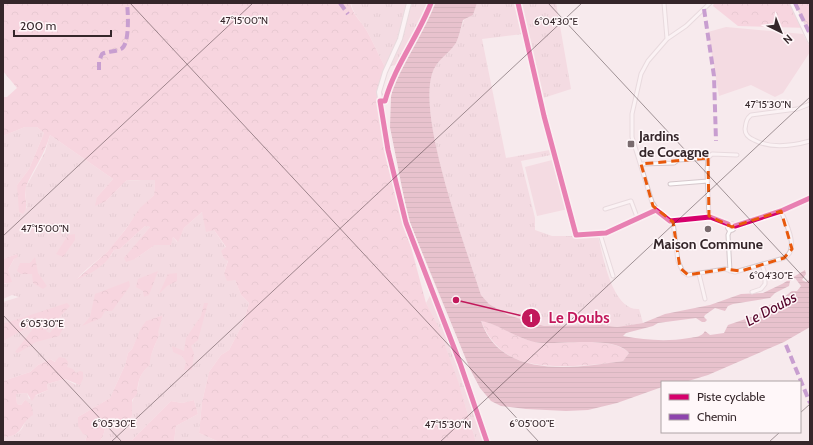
<svg xmlns="http://www.w3.org/2000/svg" width="813" height="445" viewBox="0 0 813 445" font-family="Cabin,sans-serif">
<style>
.grass{fill:url(#grass-tufts)}
.forest{fill:url(#forest-crowns)}
.green{fill:#f0cad4}
.water{fill:url(#water-rules);fill-rule:evenodd}
.lines{fill:none;stroke-linecap:round;stroke-linejoin:round}
.minor-casing{stroke:#d5c8cc;stroke-width:5}
.tertiary-casing{stroke:#d5c8cc;stroke-width:6}
.minor{stroke:#fefcfc;stroke-width:3}
.tertiary{stroke:#fefcfc;stroke-width:4}
.quiet{stroke:#8e44ad;stroke-width:4;stroke-dasharray:8 4;stroke-linecap:butt}
.cycleway-casing{stroke:#fff7f9;stroke-width:8}
.cycleway{stroke:#d6006c;stroke-width:5}
.marked{fill:none;stroke:#e8590c;stroke-width:3;stroke-dasharray:8 5;stroke-linejoin:round}
.ticks{fill:none;stroke:#35262a;stroke-width:1;stroke-opacity:0.45}
.poi-dot{fill:#796b6e;stroke:#fff7f9;stroke-width:1.5}
.labels{text-anchor:middle;stroke-width:3;stroke-linejoin:round;paint-order:stroke}
.poi-label{font-size:14px;font-weight:bold;fill:#35262a;stroke:#fff7f9;text-anchor:start}
.water-label{font-size:15px;font-style:italic;fill:#550329;stroke:#fff7f9}
.ticks-label{font-size:10px;text-anchor:middle;fill:#35262a;stroke:#fff7f9;stroke-width:3;stroke-linejoin:round;paint-order:stroke}
.leader{fill:none;stroke:#c2185b;stroke-width:1.5}
.callout-dot{fill:#c2185b;stroke:#fff7f9;stroke-width:1.5}
.mark-label{font-size:12px;text-anchor:middle;font-weight:bold;fill:#fff}
.callout-label{font-size:15px;text-anchor:middle;font-weight:bold;fill:#c2185b;stroke:#fff7f9;stroke-width:3;stroke-linejoin:round;paint-order:stroke}
</style>
<defs>
<pattern id="grass-tufts" width="24" height="20" patternUnits="userSpaceOnUse"><rect width="24" height="20" fill="#f0cad4"/><path d="M3 7l-1-3M5 7V3M7 7l1-3M15 17l-1-3M17 17v-4M19 17l1-3" fill="none" stroke="#ceadb6"/></pattern>
<pattern id="forest-crowns" width="20" height="18" patternUnits="userSpaceOnUse"><rect width="20" height="18" fill="#f6bdce"/><path d="M2 6a3 3 0 1 1 6 0M12 15a3 3 0 1 1 6 0" fill="none" stroke="#d4a2b1"/></pattern>
<pattern id="water-rules" width="6" height="5" patternUnits="userSpaceOnUse"><rect width="6" height="5" fill="#d493a7"/><path d="M0 2.5h6" fill="none" stroke="#ad7888"/></pattern>
</defs>
<rect width="100%" height="100%" fill="#f7eaed"/>
<path class="grass" d="M351 3H431L410 44 396 65 385 67C379 56 374 44 368 33 362 21 355 19 351 3Z
M477 3H556L571 89 537 100 523 34 482 39 506 158 555 149 556 154 521 161 535 218V230L552 236H598C603 256 612 311 639 309L643 323 617 327 602 325 544 326 508 315 489 304 481 295C465 245 418 122 432 74 436 60 448 55 456 43 459 37 461 27 464 20L473 15Z
M25 127H37L44 133 29 169 17 185 27 209 25 189 45 152 50 135 113 179 97 197 106 201 127 180C137 181 146 179 155 180L154 195C136 211 125 232 109 250 99 260 86 268 77 279L111 256 114 250 120 249 145 226 150 227 125 258 135 259 155 245H170L173 237 177 242 184 228 202 212 226 248 228 260 224 273 235 280 241 295 249 303 243 323 229 350 221 355 209 372 202 402 199 433 217 441 223 442H174L176 426 198 414 194 400 182 403 171 401 131 441 99 442C106 435 104 424 110 418H116L131 407C132 400 136 395 138 388 139 378 141 372 150 365L149 360 159 335 157 332 163 315 147 321 142 328 132 349 128 353 125 365 110 398 78 417 87 434 85 442H3L5 437C27 435 27 418 25 400L21 405 17 404 16 394 27 393 29 399 48 390 47 384 65 379 76 385V373L50 359 38 365 30 372 3 381V302L19 297 12 295 3 299V284H6L8 270 17 254 3 259V136Z
M431 294 462 373 486 442H476C462 395 448 347 426 303Z"/>
<path class="forest" d="M3 3H350C355 19 362 21 368 33 374 44 379 56 385 67L379 87 384 96 388 148 404 221 426 303 438 326 458 381 476 442H223L217 441 199 433 202 402 209 372 221 355 229 350 243 323 249 303 241 295 235 280 227 281 224 273 228 261 224 258 221 251 226 247 214 230 206 232 202 212 184 228 178 242 173 237 171 245H155L135 259 126 262 124 258 150 227 145 226 120 249 114 250C106 266 92 273 76 280L108 251 125 230 140 208 154 195 155 180H127L106 201 95 206 97 197 113 179 50 135C44 156 33 169 26 187 23 197 30 205 23 214L19 212 17 185 29 169 44 133 37 127H25L3 136V97H7L17 88 3 71Z
M714 3H810V28L738 26 713 6Z
M75 234V240L63 257 56 254 68 235Z
M17 254 18 257 14 259 8 270 12 282 3 284V259Z
M35 257 38 273 47 286 43 289 33 283 32 274H21L17 271 20 263H30Z
M158 271 149 295 144 297 143 291 136 287 138 279Z
M177 273V281L167 286 159 294 168 274Z
M129 281 130 286 112 311H105L101 318 82 326 90 317 95 294Z
M67 303 70 306 46 331 50 333 53 329 65 325 59 336 36 342 18 353 15 352 39 321 3 341V324Z
M204 303H208L198 340 191 346 194 353 192 370H184L186 362 182 356 173 352 172 346 184 351 186 338 201 316Z
M163 315 158 332 159 335C156 344 149 356 150 365 139 374 138 382 137 394L132 400V415L128 420 121 421 116 418H110C104 424 106 435 99 442H85L87 435 83 434 78 426V417L110 398 125 365 128 353 132 349 141 328 146 321Z
M481 321C499 323 520 342 542 343 563 344 614 336 629 353L623 361C604 364 592 365 574 366 532 367 499 364 481 321Z
M59 357 65 358 68 362 67 367 73 369 76 373 80 371 83 372V379L80 385 65 379 47 384 48 390 36 395 32 401 27 393 16 394 17 404 21 405 25 400C31 404 33 408 33 415 20 422 24 436 5 437L3 442V381L30 372 38 365 50 359 55 362Z
M194 400 198 414 176 426 174 442H120L122 440H132L171 401 182 403Z"/>
<path class="green" d="M726 27 803 34 810 47V52L783 93 775 97 751 85 719 96 708 32Z
M556 159 568 209 537 216 525 167Z"/>
<path class="water" d="M434 3H477L473 15 463 20C461 27 459 37 456 43 448 55 436 60 432 74 418 121 465 245 481 295L489 304 508 315 544 326 602 325 617 327 643 323 665 314 710 305 741 294 763 293 782 284 805 270 806 274 802 280 806 282 810 279V327L784 342 708 375 685 382H662V387L617 403 588 410 566 411 526 409 501 406 491 401 480 388 470 369 408 218 390 127 391 97 394 78ZM795 278 801 286 797 291H792L776 303 769 305 757 315 728 325 724 333 710 335 705 331C702 337 695 337 689 338 665 342 646 340 623 336L626 333 653 326 658 323 696 318 702 322H705L707 320 704 317 705 315 715 308 725 311 728 306 733 304 770 298 775 293 789 286 790 281ZM481 321C500 324 520 342 542 343 562 344 616 336 629 353L623 361C576 368 501 380 481 321Z"/>
<g class="lines">
<defs>
<path id="minor" d="M664 3 667 39
M710 3 686 26 667 39 648 61 641 74 632 114V137L652 202 660 214 667 220 673 222 710 217 728 224
M810 104 797 109 751 115C746 119 746 123 745 129 745 135 749 138 754 140 771 149 792 146 810 141
M708 158 707 172 709 217
M708 158 712 154 737 155
M641 164 674 163 678 160 708 158
M670 184 708 181
M605 209 631 201 637 217
M673 222 678 261 683 272 688 275 725 269 735 272 784 258C800 250 786 223 781 211
M727.5 227a3.5 3.5 0 1 1 7 0a3.5 3.5 0 1 1-7 0Z
M735 226 781 211 810 198
M730 230 728 235 730 271
M600 234 613 276
M576 235 606 233 656 210
M699 274 705 299
M752 292 761 289 765 284V274L762 265"/>
<path id="tertiary" d="M409 3 400 39 385 72 379 92 388 150 406 223 460 363 487 442
M792 3 810 41"/>
</defs>
<use href="#minor" class="minor-casing"/>
<use href="#tertiary" class="tertiary-casing"/>
<use href="#minor" class="minor"/>
<use href="#tertiary" class="tertiary"/>
<path class="quiet" d="M340 3 348 14
M795 3 810 34
M704 9 714 76 716 141
M99 70V61L102 54C108 51 115 52 121 49 130 45 128 12 127 3
M786 345 810 403"/>
<defs>
<path id="cycleway" d="M431 3C418 37 395 65 385 101H380L388 150 406 223 460 363 487 442
M518 3 544 116 576 235 606 233 656 210 670 221 710 217 728 224
M735 226 781 211 810 198"/>
</defs>
<use href="#cycleway" class="cycleway-casing"/>
<use href="#cycleway" class="cycleway"/>
</g>
<path d="M0 0H813V445H0ZM708 158 709 216 732 227 781 211 792 249 784 258 741 271 725 269 688 275 680 268 673 222 653 206 641 164Z" fill="#f7eaed" fill-opacity=".55" fill-rule="evenodd"/>
<path class="marked" d="M708 158 709 216 732 227 781 211 792 249 784 258 741 271 725 269 688 275 680 268 673 222 653 206 641 164Z"/>
<path class="ticks" d="M130 3 539 442M548 3 810 284M3 236 253 3M3 315 122 442M800 413 810 404M111 442 582 3M440 442 810 97M769 442 780 432"/>
<g class="poi-dot">
<rect x="627" y="140" width="8" height="8" rx="2"/>
<circle cx="708" cy="229" r="4"/>
</g>
<g class="labels">
<g class="poi-label">
<text x="639" y="141">Jardins<tspan x="639" dy="16">de Cocagne</tspan></text>
<text x="708" y="249" text-anchor="middle">Maison Commune</text>
</g>
<g class="water-label">
<text transform="translate(771 309) rotate(-28)" y="5">Le Doubs</text>
</g>
</g>
<g class="ticks-label">
<text x="244" y="24">47°15'00"N</text>
<text x="556" y="25">6°04'30"E</text>
<text x="768" y="108">47°15'30"N</text>
<text x="45" y="232">47°15'00"N</text>
<text x="771" y="279">6°04'30"E</text>
<text x="42" y="327">6°05'30"E</text>
<text x="114" y="427">6°05'30"E</text>
<text x="532" y="427">6°05'00"E</text>
<text x="448" y="428">47°15'30"N</text>
</g>
<path class="leader" d="M456 300L531 318"/>
<g class="callout-dot">
<circle cx="456" cy="300" r="4"/>
<circle cx="531" cy="318" r="10"/>
</g>
<g class="mark-label">
<text x="531" y="322">1</text>
</g>
<g class="callout-label">
<text x="579" y="323">Le Doubs</text>
</g>
<rect width="813" height="445" fill="none" stroke="#35262a" stroke-width="8"/>
<rect x="661" y="381" width="140" height="52" fill="#fff7f9" stroke="#aea3a6"/>
<rect x="669" y="394" width="20" height="6" fill="#d6006c" stroke="#aea3a6"/>
<text x="697" y="401" font-size="12" fill="#35262a">Piste cyclable</text>
<rect x="669" y="414" width="20" height="6" fill="#8e44ad" stroke="#aea3a6"/>
<text x="697" y="421" font-size="12" fill="#35262a">Chemin</text>
<g transform="translate(781 32) rotate(137)" stroke="#fff7f9" stroke-width="3" paint-order="stroke">
<path d="M0-3L7 15L0 10L-7 15Z" fill="#35262a"/>
<text y="-6" font-size="11" font-weight="bold" text-anchor="middle" fill="#35262a">N</text>
</g>
<path d="M14 30v6h97v-6" fill="none" stroke="#35262a" stroke-width="2"/>
<text x="20" y="30" font-size="12" fill="#35262a" stroke="#fff7f9" stroke-width="3" paint-order="stroke">200 m</text>
</svg>
